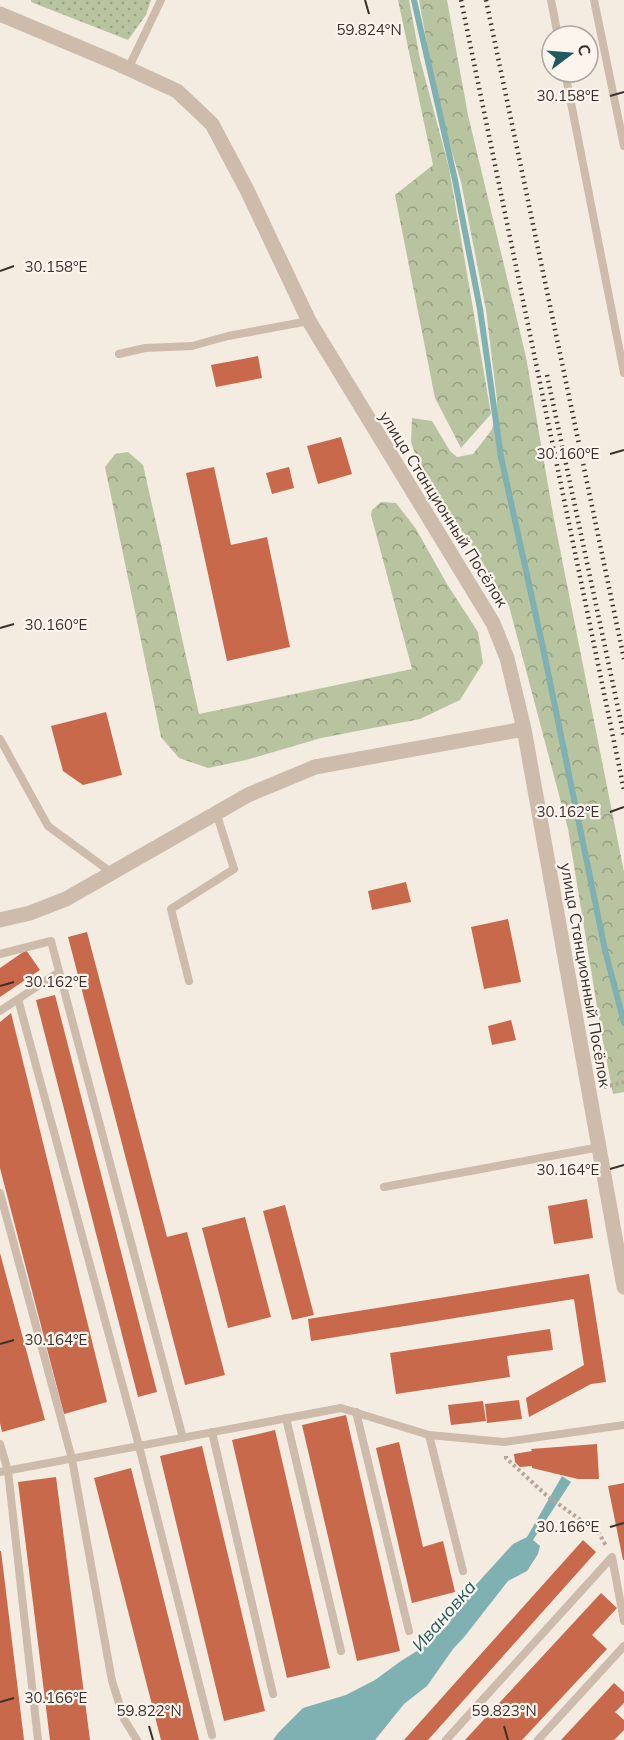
<svg xmlns="http://www.w3.org/2000/svg" width="624" height="1740" viewBox="0 0 624 1740" font-family="Mulish,sans-serif">
<style>
.forest{fill:url(#forest-crowns)}
.garden{fill:url(#garden-dots)}
.water{fill:#7fb0b2}
.lines{fill:none;stroke-linecap:round;stroke-linejoin:round}
.stream{stroke:#7fb0b2;stroke-width:6}
.building{fill:#c8694b}
.path{stroke:#b9a596;stroke-width:4;stroke-dasharray:3 3;stroke-linecap:butt}
.service{stroke:#cdbbac;stroke-width:8}
.minor{stroke:#cdbbac;stroke-width:15}
.rail{stroke:#3b302b;stroke-width:4.5;stroke-dasharray:1.5 4.5;stroke-linecap:butt}
.ticks{fill:none;stroke:#3b302b;stroke-width:2}
.labels{text-anchor:middle;stroke-width:4.5;stroke-linejoin:round;paint-order:stroke}
.street-label{font-size:16px;fill:#3b302b;stroke:#fbf5ee}
.water-label{font-size:18px;font-style:italic;fill:#1f5a5e;stroke:#fbf5ee}
.ticks-label{font-size:15px;text-anchor:middle;fill:#3b302b;stroke:#fbf5ee;stroke-width:4.5;stroke-linejoin:round;paint-order:stroke}
</style>
<defs>
<pattern id="forest-crowns" width="20" height="18" patternUnits="userSpaceOnUse" patternTransform="scale(1.5)"><rect width="20" height="18" fill="#b8c4a0"/><path d="M2 6a3 3 0 1 1 6 0M12 15a3 3 0 1 1 6 0" fill="none" stroke="#97a083"/></pattern>
<pattern id="garden-dots" width="8" height="8" patternUnits="userSpaceOnUse" patternTransform="scale(1.5)"><rect width="8" height="8" fill="#b8c4a0"/><path d="M2 2h.1M6 6h.1" fill="none" stroke="#97a083" stroke-width="1.8" stroke-linecap="round"/></pattern>
</defs>
<rect width="100%" height="100%" fill="#f4ebe1"/>
<path class="forest" d="M398 0H409L420 59 449 168 491 414 461 448 435 398 395 195 433 165Z
M419 0H447L468 115 526 357 553 514 624 872V1092L613 1094 601 1031 568 829 509 606 467 537 428 491 411 442 412 418 432 421 450 451 457 457 473 454 491 431 496 418 497 400 486 310 461 182 439 110Z
M128 452 143 465 199 714 412 669 371 515 372 510 381 502 396 503 416 529 447 584 478 632 483 663 460 700 420 719 321 738 246 760 208 768 179 758 161 737 105 467 115 454Z"/>
<path class="garden" d="M31 0H151L146 15 128 40 31 2Z"/>
<path class="water" d="M562 1476 571 1482 533 1540 540 1546 538 1554 527 1571 508 1581 465 1636 453 1649 427 1686 404 1704 375 1740H273L278 1733 303 1708 346 1695 375 1680 401 1661 428 1644 448 1625 463 1599 513 1544 527 1537Z"/>
<g class="lines">
<path class="stream" d="M414 0 455 180 480 309 501 457 543 648 605 950 624 1023"/>
</g>
<path class="building" d="M258 356 262 378 216 387 211 365Z
M341 437 352 474 318 484 307 446Z
M214 467 231 545 267 537 290 647 227 661 186 473Z
M289 467 294 488 272 494 266 473Z
M106 712 122 775 83 785 63 771 51 726Z
M406 882 411 902 372 910 368 891Z
M508 919 521 982 484 989 471 927Z
M87 932 167 1237 187 1232 225 1375 185 1385 68 937Z
M26 950 40 970 0 997V968Z
M55 995 157 1392 138 1397 36 1000Z
M11 1013 107 1402 64 1414 0 1168V1022Z
M511 1020 516 1040 492 1045 488 1026Z
M587 1199 593 1238 554 1244 548 1206Z
M285 1205 314 1315 292 1320 263 1211Z
M245 1217 271 1317 228 1328 202 1228Z
M0 1253 45 1420 2 1432 0 1423Z
M589 1274 606 1382 591 1384 529 1417 526 1398 584 1365 574 1299 311 1341 308 1319Z
M550 1329 553 1350 507 1356 510 1377 396 1394 390 1353Z
M519 1400 522 1419 487 1423 485 1404Z
M483 1401 486 1421 451 1425 448 1405Z
M346 1415 400 1651 357 1661 302 1425Z
M275 1430 330 1668 287 1678 232 1440Z
M399 1442 423 1547 443 1541 455 1592 412 1603 376 1448Z
M597 1444 599 1479H578L532 1468V1466L520 1467 515 1462 514 1454 532 1451 531 1449Z
M202 1446 265 1711 224 1721 160 1456Z
M131 1468 199 1740H161L94 1478Z
M56 1477 90 1740H50L18 1482Z
M624 1483V1560H623L608 1486Z
M583 1540 596 1552 428 1740H404Z
M0 1551H1L24 1740H0Z
M601 1593 617 1608 592 1635 607 1649 522 1740H465Z
M614 1683 624 1692V1703L615 1712 624 1720V1730L614 1740H561Z"/>
<g class="lines">
<path class="path" d="M604 1087 624 1082
M506 1456V1458L546 1495 599 1533 606 1546"/>
<path class="service" d="M551 0 558 36
M594 0 624 146
M128 69 161 0
M565 72 624 373
M119 354 145 348 192 346 228 336 309 321
M0 739 48 826 112 873
M0 954 51 941 183 1438
M189 981 171 909 234 869 216 812
M18 999 139 1446 212 1735
M0 1011 59 972
M384 1187 600 1147
M0 1193 72 1459 112 1681 124 1719 137 1740
M356 1412 409 1631
M286 1418 341 1651
M212 1432 273 1694
M429 1435 463 1571
M0 1444 8 1471 38 1740
M0 1472 341 1408 429 1435 504 1442 624 1425
M446 1740 612 1557 624 1621
M538 1740 624 1646"/>
<path class="minor" d="M0 14 114 62 177 91 212 124 247 190 309 321 493 623 507 658 524 729 624 1287
M0 920 30 913 66 899 248 795 315 767 524 729"/>
<path class="rail" d="M461 0 624 790
M486 0 624 659
M547 375 624 736"/>
</g>
<path class="ticks" d="M365 0 369 14M610 96 624 92M0 271 14 266M610 454 624 450M0 628 14 624M610 812 624 807M0 986 14 982M610 1169 624 1165M0 1344 14 1340M610 1527 624 1523M0 1702 14 1698M149 1726 153 1740M504 1726 508 1740"/>
<g class="labels">
<g class="street-label">
<text transform="translate(444 509) rotate(58)" y="6">улица Станционный Посёлок</text>
<text transform="translate(586 975) rotate(80)" y="6">улица Станционный Посёлок</text>
</g>
<g class="water-label">
<text transform="translate(444 1616) rotate(-49)" y="6">Ивановка</text>
</g>
</g>
<g class="ticks-label">
<text x="369" y="35">59.824°N</text>
<text x="568" y="101">30.158°E</text>
<text x="56" y="272">30.158°E</text>
<text x="568" y="459">30.160°E</text>
<text x="56" y="630">30.160°E</text>
<text x="568" y="817">30.162°E</text>
<text x="56" y="987">30.162°E</text>
<text x="568" y="1175">30.164°E</text>
<text x="56" y="1345">30.164°E</text>
<text x="568" y="1532">30.166°E</text>
<text x="56" y="1703">30.166°E</text>
<text x="149" y="1716">59.822°N</text>
<text x="504" y="1716">59.823°N</text>
</g>
<g transform="translate(570 54) rotate(74)"><circle r="28" fill="#fbf5ee" stroke="#aea6a0" stroke-width="1.5"/>
<path d="M0-4.5L10 22L0 15L-10 22Z" fill="#1f5a5e"/>
<text y="-9" font-size="16" font-weight="bold" text-anchor="middle" fill="#3b302b">С</text>
</g>
</svg>
